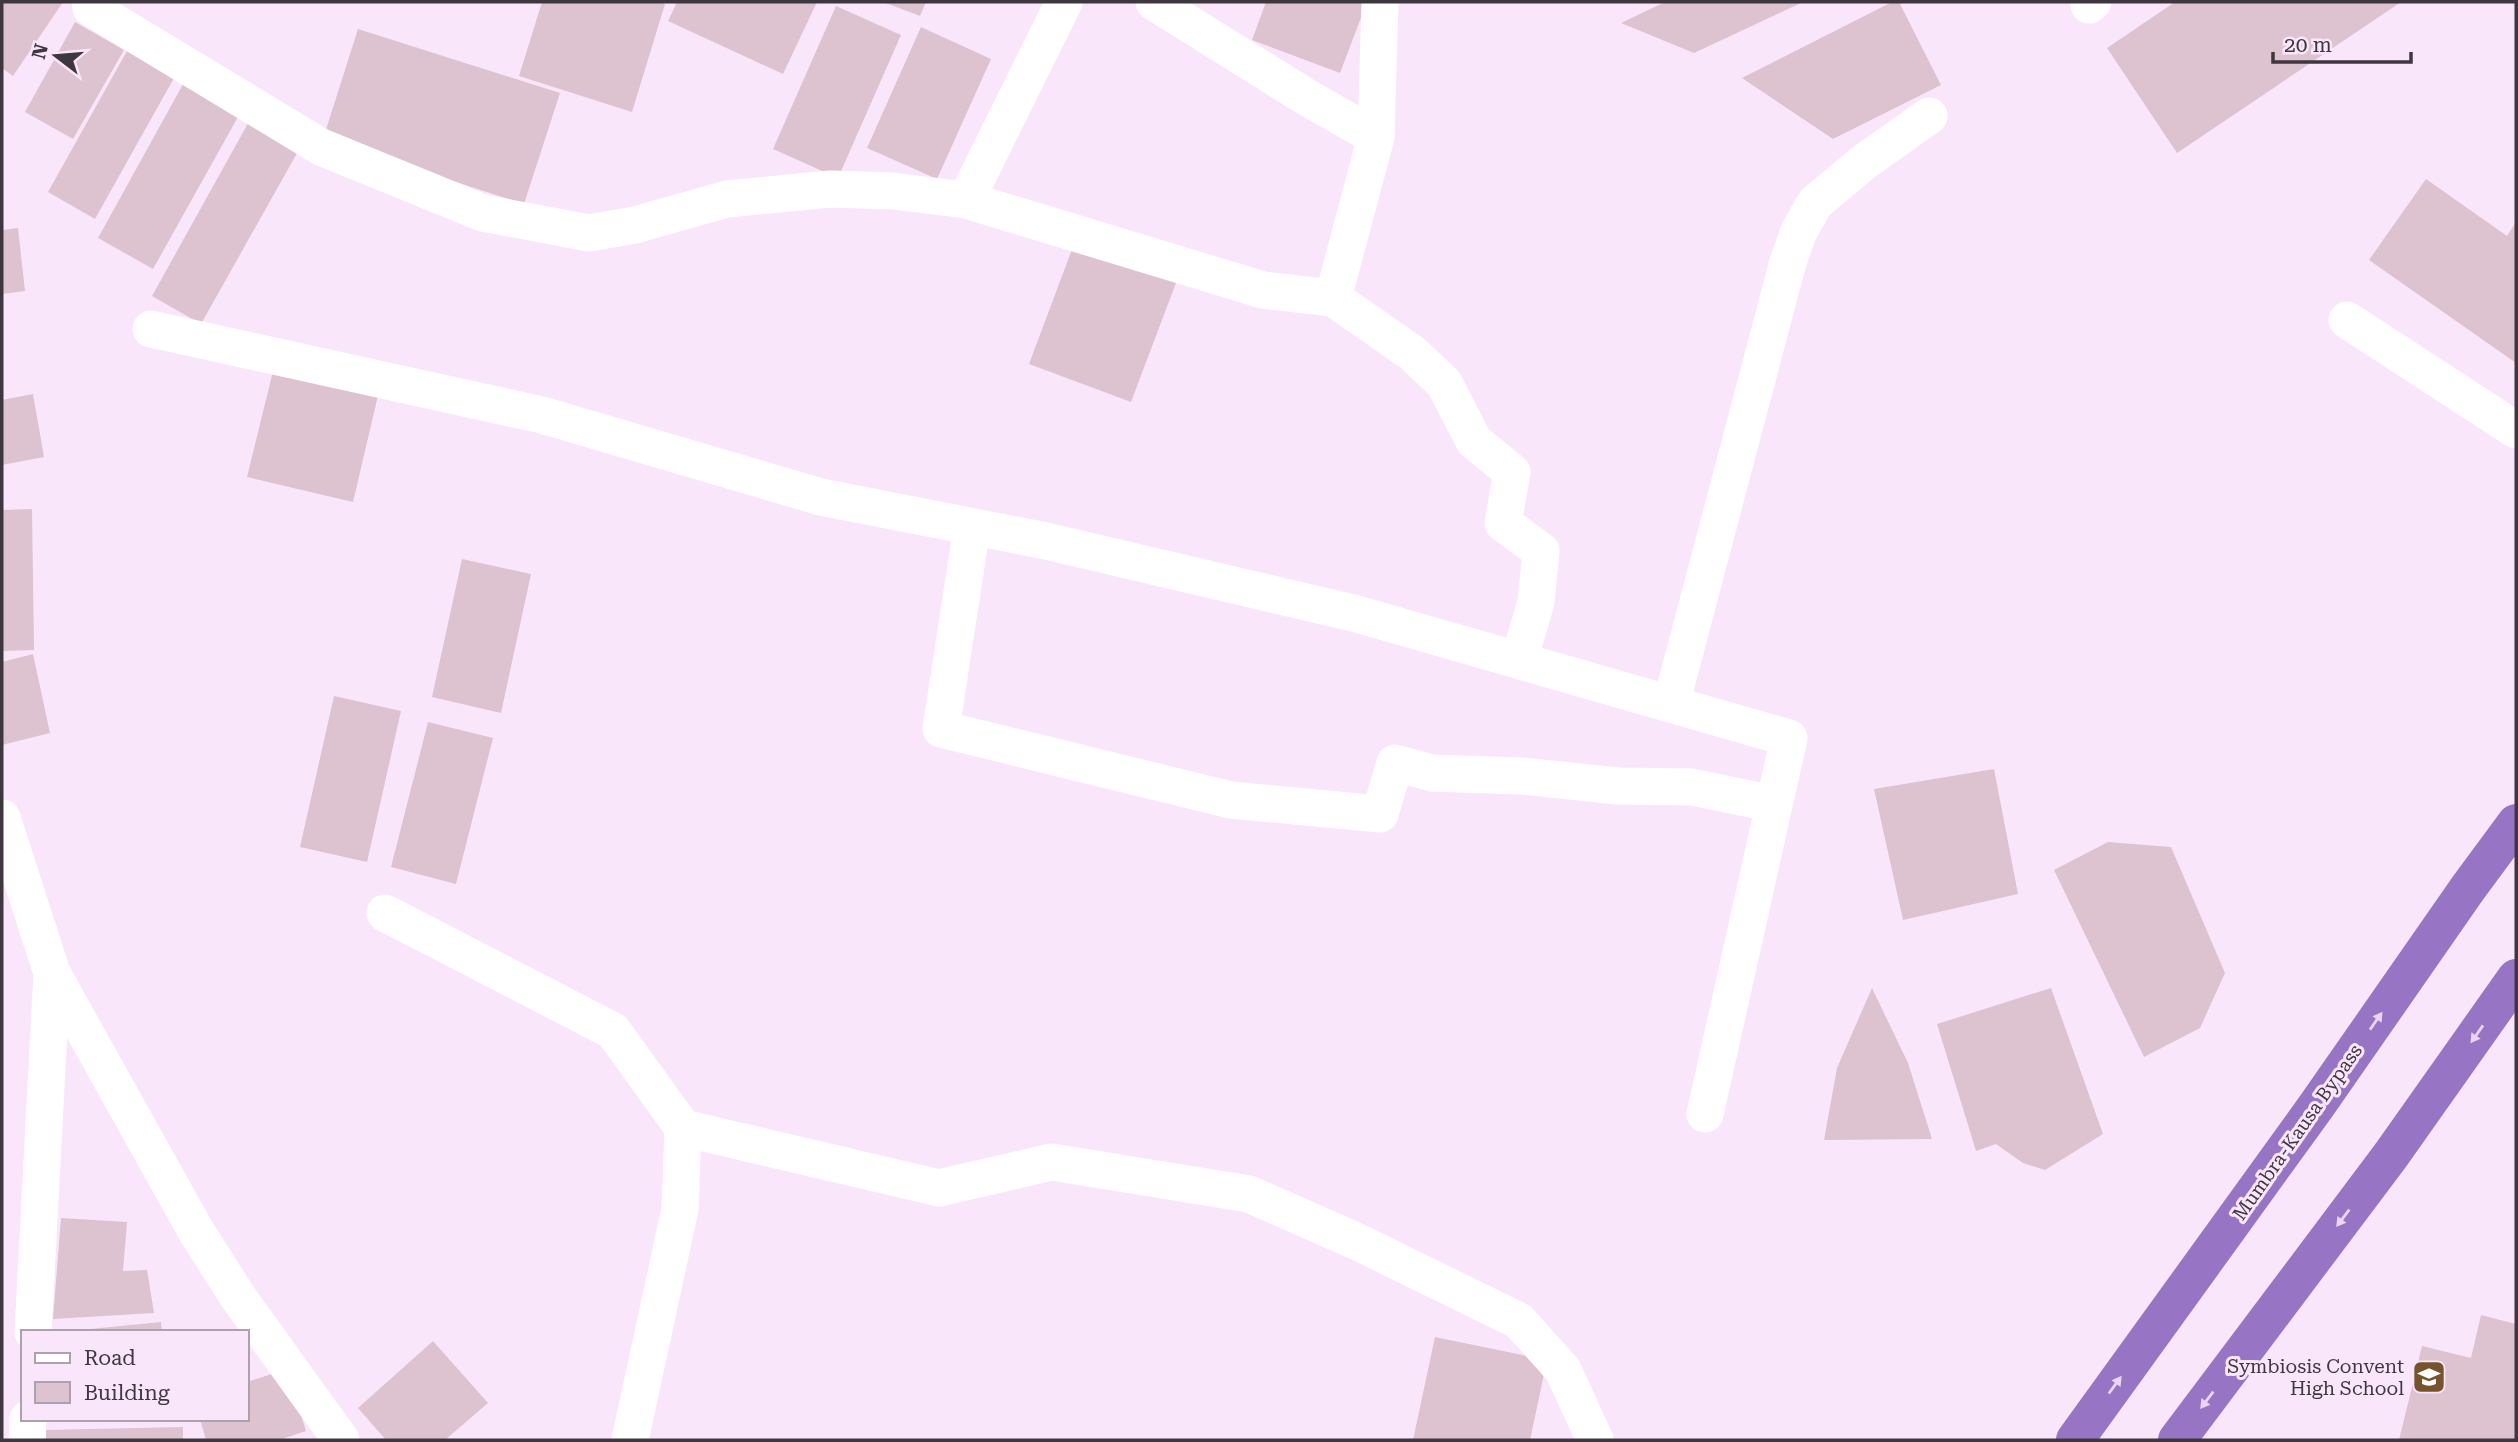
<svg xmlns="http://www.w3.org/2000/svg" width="2518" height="1442" viewBox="0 0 2518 1442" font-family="'Roboto Serif',serif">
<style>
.building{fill:#ddc2d0}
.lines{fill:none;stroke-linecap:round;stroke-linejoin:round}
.street{stroke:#fff;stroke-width:37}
.highway{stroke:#9875c4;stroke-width:38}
.oneway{fill:#ebd5f3}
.labels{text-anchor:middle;stroke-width:6;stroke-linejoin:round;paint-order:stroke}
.street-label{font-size:19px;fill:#3f373f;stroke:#fae6fb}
.poi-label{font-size:19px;fill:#3f373f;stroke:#fae6fb;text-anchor:end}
</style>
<rect width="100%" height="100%" fill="#fae6fb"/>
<path class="building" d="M2 2H63L13 76 2 68Z
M542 2H658L665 4 632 112 519 76Z
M677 2H817L783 74 668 21Z
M883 2H926L920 16Z
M1266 2H1367L1340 73 1252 40Z
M1665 2H1803L1694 53 1621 23Z
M1892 2H1899L1941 85 1833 139 1742 78Z
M2175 2H2401L2177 153 2107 48Z
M836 6 901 35 838 178 773 149Z
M75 22 124 50 73 139 25 112Z
M921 27 991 59 937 179 867 148Z
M358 29 560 93 524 204 323 139Z
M127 51 174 78 95 219 48 192Z
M187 77 243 108 153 269 98 238Z
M251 118 301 146 201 324 152 296Z
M2426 179 2507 236 2516 222V363L2369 260Z
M18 228 25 291 2 294V230Z
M1077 236 1179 275 1131 402 1029 364Z
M275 363 380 387 353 502 247 477Z
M33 394 44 457 2 465V400Z
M32 509 34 650 2 651V510Z
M462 559 531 574 501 713 432 697Z
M33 654 50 733 2 745V662Z
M334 696 401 711 367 862 300 847Z
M428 722 493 738 456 884 391 867Z
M1994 769 2018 894 1903 920 1874 789Z
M2108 842 2171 847 2225 973 2200 1028 2144 1057 2054 870Z
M1872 988 1908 1063 1932 1139 1824 1140 1837 1068Z
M2051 988 2103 1134 2045 1170 2023 1163 1996 1144 1976 1151 1937 1024Z
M61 1218 127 1222 123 1271 147 1270 154 1313 53 1319Z
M2481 1315 2516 1324 2515 1440H2399L2422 1346 2471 1358Z
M161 1322 162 1332H80V1330Z
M1435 1337 1547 1360 1530 1440H1413Z
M433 1341 488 1403 445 1440H386L358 1408Z
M287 1369 306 1431 279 1440H206L200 1419H247V1382Z
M183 1427V1440H46V1430Z"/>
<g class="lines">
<path class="street" d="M90 2 91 8 321 147 483 213 589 233 635 225 727 199 830 189 893 191 966 200 1263 290 1333 298 1376 137 1380 2
M1154 2 1303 95 1376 137
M2089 5 2093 2
M966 200 1064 2
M1333 298 1412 353 1444 383 1474 441 1512 472 1503 523 1541 551 1536 602 1519 660
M2347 320 2516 430
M151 329 542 415 821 497 1046 541 1357 614 1789 738 1705 1114
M972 527 941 729 1231 800 1380 814 1395 763 1432 773 1522 776 1618 786 1692 787 1774 804
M1671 704 1788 262 1799 231 1815 203 1864 162 1929 116
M2 818 52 973 33 1332
M385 913 613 1031 683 1128 680 1209 630 1440
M52 973 196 1231 238 1297 341 1440
M683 1128 939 1188 1052 1162 1249 1194 1358 1242 1519 1321 1563 1370 1595 1440
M27 1440 28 1419"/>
<path class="highway" d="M2075 1440 2317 1105 2468 888 2516 823
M2177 1440 2391 1155 2516 978"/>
</g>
<defs><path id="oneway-solid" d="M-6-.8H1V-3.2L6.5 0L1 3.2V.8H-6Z" transform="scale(1.75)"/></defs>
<g class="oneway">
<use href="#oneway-solid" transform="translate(2376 1021) rotate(-55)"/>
<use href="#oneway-solid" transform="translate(2477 1034) rotate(125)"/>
<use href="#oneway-solid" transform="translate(2343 1218) rotate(127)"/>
<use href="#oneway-solid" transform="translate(2115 1385) rotate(-54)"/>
<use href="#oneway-solid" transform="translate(2207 1400) rotate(127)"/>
</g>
<defs>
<symbol id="school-square" viewBox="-11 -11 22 22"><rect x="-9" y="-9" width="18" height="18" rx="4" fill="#76532c" stroke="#fae6fb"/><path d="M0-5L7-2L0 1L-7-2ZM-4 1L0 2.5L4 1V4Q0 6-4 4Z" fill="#fff"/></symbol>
</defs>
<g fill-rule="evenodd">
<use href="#school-square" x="2410" y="1358" width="38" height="38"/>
</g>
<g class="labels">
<g class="street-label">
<text transform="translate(2297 1132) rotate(-55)" y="7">Mumbra-Kausa Bypass</text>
</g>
<g class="poi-label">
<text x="2404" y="1373">Symbiosis Convent<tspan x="2404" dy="22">High School</tspan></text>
</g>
</g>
<rect width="2518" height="1442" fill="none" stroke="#3f373f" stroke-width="7"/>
<rect x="21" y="1330" width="228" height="91" fill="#fae6fb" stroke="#afa0b0" stroke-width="2"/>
<rect x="35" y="1353" width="35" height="10" fill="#ffffff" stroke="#afa0b0" stroke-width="2"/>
<text x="84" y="1365" font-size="21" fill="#3f373f">Road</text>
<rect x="35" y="1382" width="35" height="21" fill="#ddc2d0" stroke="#afa0b0" stroke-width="2"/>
<text x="84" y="1400" font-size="21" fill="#3f373f">Building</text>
<g transform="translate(56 56) rotate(286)" stroke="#fae6fb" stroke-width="5" paint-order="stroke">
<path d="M0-5L12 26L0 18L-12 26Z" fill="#3f373f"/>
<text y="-10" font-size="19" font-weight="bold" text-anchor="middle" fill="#3f373f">N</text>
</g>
<path d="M2273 52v10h138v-10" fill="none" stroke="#3f373f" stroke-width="3.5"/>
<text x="2284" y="52" font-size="21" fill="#3f373f" stroke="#fae6fb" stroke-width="5" paint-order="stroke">20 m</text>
</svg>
